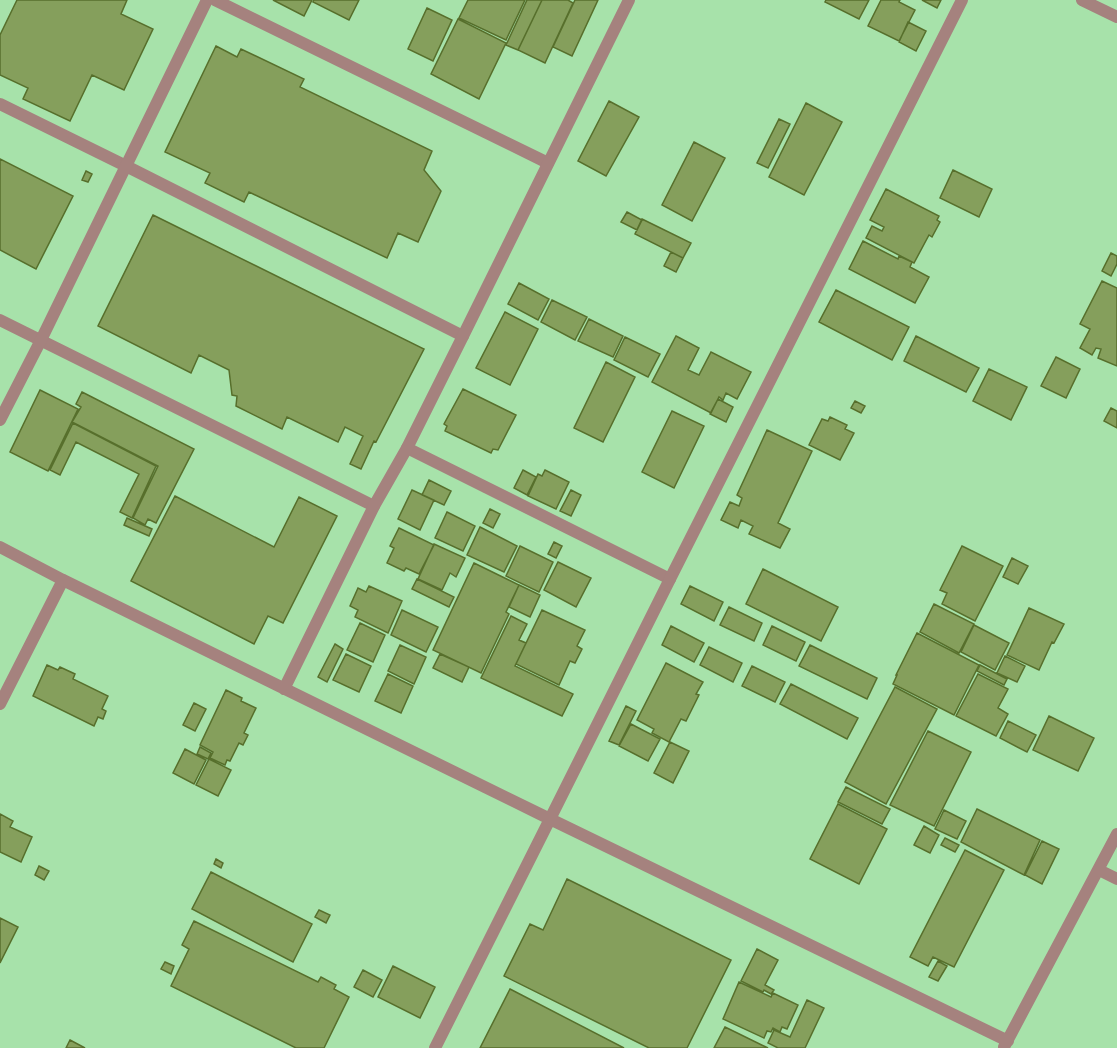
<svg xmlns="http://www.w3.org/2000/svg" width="1117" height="1048" viewBox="0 0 1117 1048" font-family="'Fira Sans Condensed',sans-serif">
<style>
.building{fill:#859f5c;stroke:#576f2c;stroke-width:1.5}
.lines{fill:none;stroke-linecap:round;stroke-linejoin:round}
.minor{stroke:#a5827e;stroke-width:12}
.tertiary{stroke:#a5827e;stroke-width:12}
</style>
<rect width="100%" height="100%" fill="#a7e2aa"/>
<path class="building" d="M17 0H127L121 14 153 29 124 90 92 75 70 121 23 99 28 88 0 75V35Z
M273 0H312L304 16Z
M314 0H359L349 20 313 2Z
M468 0H525L506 40 459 18Z
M527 0H542L518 50 506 45Z
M542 0H568L573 3 545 63 518 50Z
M575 0H598L572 56 553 47Z
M826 0H869L859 19 825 2Z
M881 0H900L899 2 915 10 899 41 868 26Z
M922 0H941L937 8Z
M427 8 452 20 433 61 408 49Z
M458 19 506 43 479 99 431 74Z
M908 22 926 31 916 51 899 42Z
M216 46 237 57 241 49 304 79 300 87 432 151 424 170 441 191 418 242 398 233 387 258 249 192 244 202 205 183 210 173 165 152Z
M609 101 639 117 606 176 578 161Z
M806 103 842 122 804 195 769 177Z
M779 119 790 124 768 168 757 163Z
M694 142 725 158 692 221 662 205Z
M0 159 73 196 36 269 0 250Z
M953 170 992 189 979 217 940 198Z
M86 171 92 174 88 182 82 180Z
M886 189 939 216 937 220 940 222 932 237 929 235 914 263 866 238 872 226 882 231 884 227 870 220Z
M627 212 642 220 637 230 621 222Z
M153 215 424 349 376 442 374 441 361 469 350 464 363 436 345 427 338 442 287 417 282 429 236 406 237 396 232 395 229 370 199 355 191 373 98 326Z
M642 219 691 243 683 258 635 234Z
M863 241 898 259 899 256 912 262 910 267 929 277 915 303 849 269Z
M671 252 683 258 676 272 664 266Z
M1111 253 1117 256V264L1111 276 1102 271Z
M1102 281 1117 288V366L1098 358 1101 349 1096 348 1092 355 1080 348 1090 329 1080 324Z
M519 283 549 299 538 320 508 304Z
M836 290 909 327 892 360 819 322Z
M552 300 587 317 575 340 541 322Z
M505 312 538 329 510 385 476 368Z
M589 319 623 336 613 357 578 341Z
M676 336 699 348 688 370 699 375 711 352 751 372 737 399 726 393 723 400 719 397 711 413 652 382Z
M916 336 979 368 966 392 904 361Z
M625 337 660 354 648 377 614 360Z
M1056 357 1080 369 1066 398 1041 386Z
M606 362 635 377 603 442 574 428Z
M989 369 1027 387 1011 420 973 401Z
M463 389 516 415 498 450 493 449 491 453 445 431 447 426 444 424Z
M40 390 78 409 48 471 10 452Z
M82 392 194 449 156 523 148 519 145 525 133 518 158 466 72 422 81 407 76 404Z
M718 399 733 407 726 422 710 414Z
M855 401 865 406 861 413 851 408Z
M1111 408 1117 411V428L1104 421Z
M672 411 704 426 674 488 642 472Z
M830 417 847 425 845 429 854 433 840 460 809 445 822 419 828 421Z
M73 423 156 466 132 518 120 512 139 474 76 442 60 475 50 470Z
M767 430 812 451 778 523 790 529 780 548 749 534 753 526 741 520 738 528 721 520 730 502 739 506 742 498 737 495Z
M523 470 536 477 527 495 514 488Z
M545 470 569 482 556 509 528 496 538 474 542 476Z
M429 480 451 491 444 505 422 495Z
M412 490 434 500 420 530 398 519Z
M571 490 581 495 571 516 560 511Z
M175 496 274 547 299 497 337 516 283 623 268 616 254 644 131 581Z
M490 509 500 514 493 528 483 523Z
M447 512 475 526 463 551 435 538Z
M127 518 152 529 149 536 124 525Z
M480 527 517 546 504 572 467 555Z
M399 528 434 545 419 574 406 568 404 571 387 563 394 548 390 546Z
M554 542 562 546 556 558 548 554Z
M434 544 465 558 456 577 450 573 442 590 418 579Z
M520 546 553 562 539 592 506 576Z
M962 546 1003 566 975 621 942 604 947 593 940 590Z
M1012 558 1028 566 1018 584 1003 577Z
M558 562 591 578 576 607 544 590Z
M474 563 519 585 506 612 509 614 481 673 433 650Z
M763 569 838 607 821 641 746 604Z
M417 579 454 597 449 607 412 589Z
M519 585 540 595 530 617 509 607Z
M369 586 402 601 388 633 355 617 358 610 350 606 358 588 366 592Z
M690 586 723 602 714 621 681 604Z
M934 604 974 624 959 653 920 632Z
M729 607 762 623 754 641 720 625Z
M1029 608 1064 624 1054 643 1052 642 1039 670 1007 655Z
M402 610 438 627 426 652 391 635Z
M542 610 585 630 577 646 582 649 575 663 570 661 559 685 516 664Z
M511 616 527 624 519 640 526 643 515 666 573 694 562 716 481 678Z
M360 623 385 635 373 662 347 650Z
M974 625 1009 643 995 670 961 652Z
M671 626 704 643 694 662 662 645Z
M772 626 805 642 796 661 763 645Z
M917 633 979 665 954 715 893 684 897 675H896Z
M335 644 343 649 327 682 318 677Z
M400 645 426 657 414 684 388 671Z
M810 645 877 678 867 699 799 666Z
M709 647 742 663 733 682 700 665Z
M346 654 371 666 359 692 333 680Z
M440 654 469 667 462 682 433 668Z
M1005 656 1025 666 1017 682 997 673Z
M666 663 703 682 696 694 699 695 686 721 681 719 669 742 652 733 654 729 637 720Z
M47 665 58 670 60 667 75 674 73 679 108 696 102 709 106 711 103 719 98 717 94 726 33 696Z
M980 665 1007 679 1004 685 977 671Z
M752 666 785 682 775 702 742 686Z
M388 674 413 686 401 713 375 701Z
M978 674 1008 689 998 708 1008 714 996 736 956 716Z
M791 684 858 718 847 739 780 704Z
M895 687 937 709 886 804 845 782Z
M226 690 242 698 241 701 256 708 244 733 248 735 243 745 239 743 230 761 227 760 225 765 210 758 213 752 200 745Z
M194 703 206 709 195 731 183 725Z
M626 706 636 711 619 745 609 741Z
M1049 716 1094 738 1078 771 1033 750Z
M1008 721 1036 735 1027 752 1000 738Z
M631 724 660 739 648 761 619 746Z
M928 731 971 752 934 826 890 805Z
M670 742 689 751 673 783 654 773Z
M200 747 211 753 208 759 197 754Z
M185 749 206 760 194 784 173 773Z
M209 759 231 770 218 796 196 785Z
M846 787 890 809 882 824 838 802Z
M838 804 887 829 859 884 810 859Z
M977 809 1040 840 1024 875 961 842Z
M944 810 966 821 957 839 935 829Z
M0 814 13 821 10 827 32 837 21 862 0 852Z
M924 826 939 835 930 853 914 845Z
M945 838 959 845 955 852 941 845Z
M1042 841 1059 849 1042 884 1025 875Z
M965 850 1004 870 954 967 933 957 928 966 910 957Z
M216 859 223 863 221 868 214 864Z
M39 866 49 871 44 880 35 875Z
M211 872 312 924 293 962 192 909Z
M567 879 731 960 687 1048H649L504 976 530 924 543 930Z
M319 910 330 915 326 923 315 917Z
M0 918 18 927 0 963Z
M194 921 318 982 321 977 336 985 334 989 349 997 324 1048H296L171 986 189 949 182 945Z
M757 949 778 960 765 985 774 990 771 994 764 990 763 992 741 981Z
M938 961 947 966 938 981 929 977Z
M165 962 174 966 171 974 161 969Z
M393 966 435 987 420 1018 378 997Z
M363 970 382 980 373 997 354 987Z
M739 982 771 997 773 993 798 1005 787 1029 782 1027 780 1032 773 1028 771 1032 767 1031 764 1038 723 1019Z
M510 989 624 1048H480Z
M807 1000 824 1008 805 1048H778L768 1043 774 1030 790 1037Z
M725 1027 768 1048H714Z
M70 1040 85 1048H66Z"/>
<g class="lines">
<path class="minor" d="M215 0 548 163
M0 104 126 166 463 336
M0 320 374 506
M407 448 670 579
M0 704 63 580"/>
<path class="tertiary" d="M1082 0 1117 17
M0 420 41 340 207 0
M0 547 63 580 550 819 1008 1041
M284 689 374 506 407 448 463 336 629 0
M1099 870 1117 879
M1004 1047 1117 834
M435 1048 550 819 670 579 962 0"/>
</g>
</svg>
